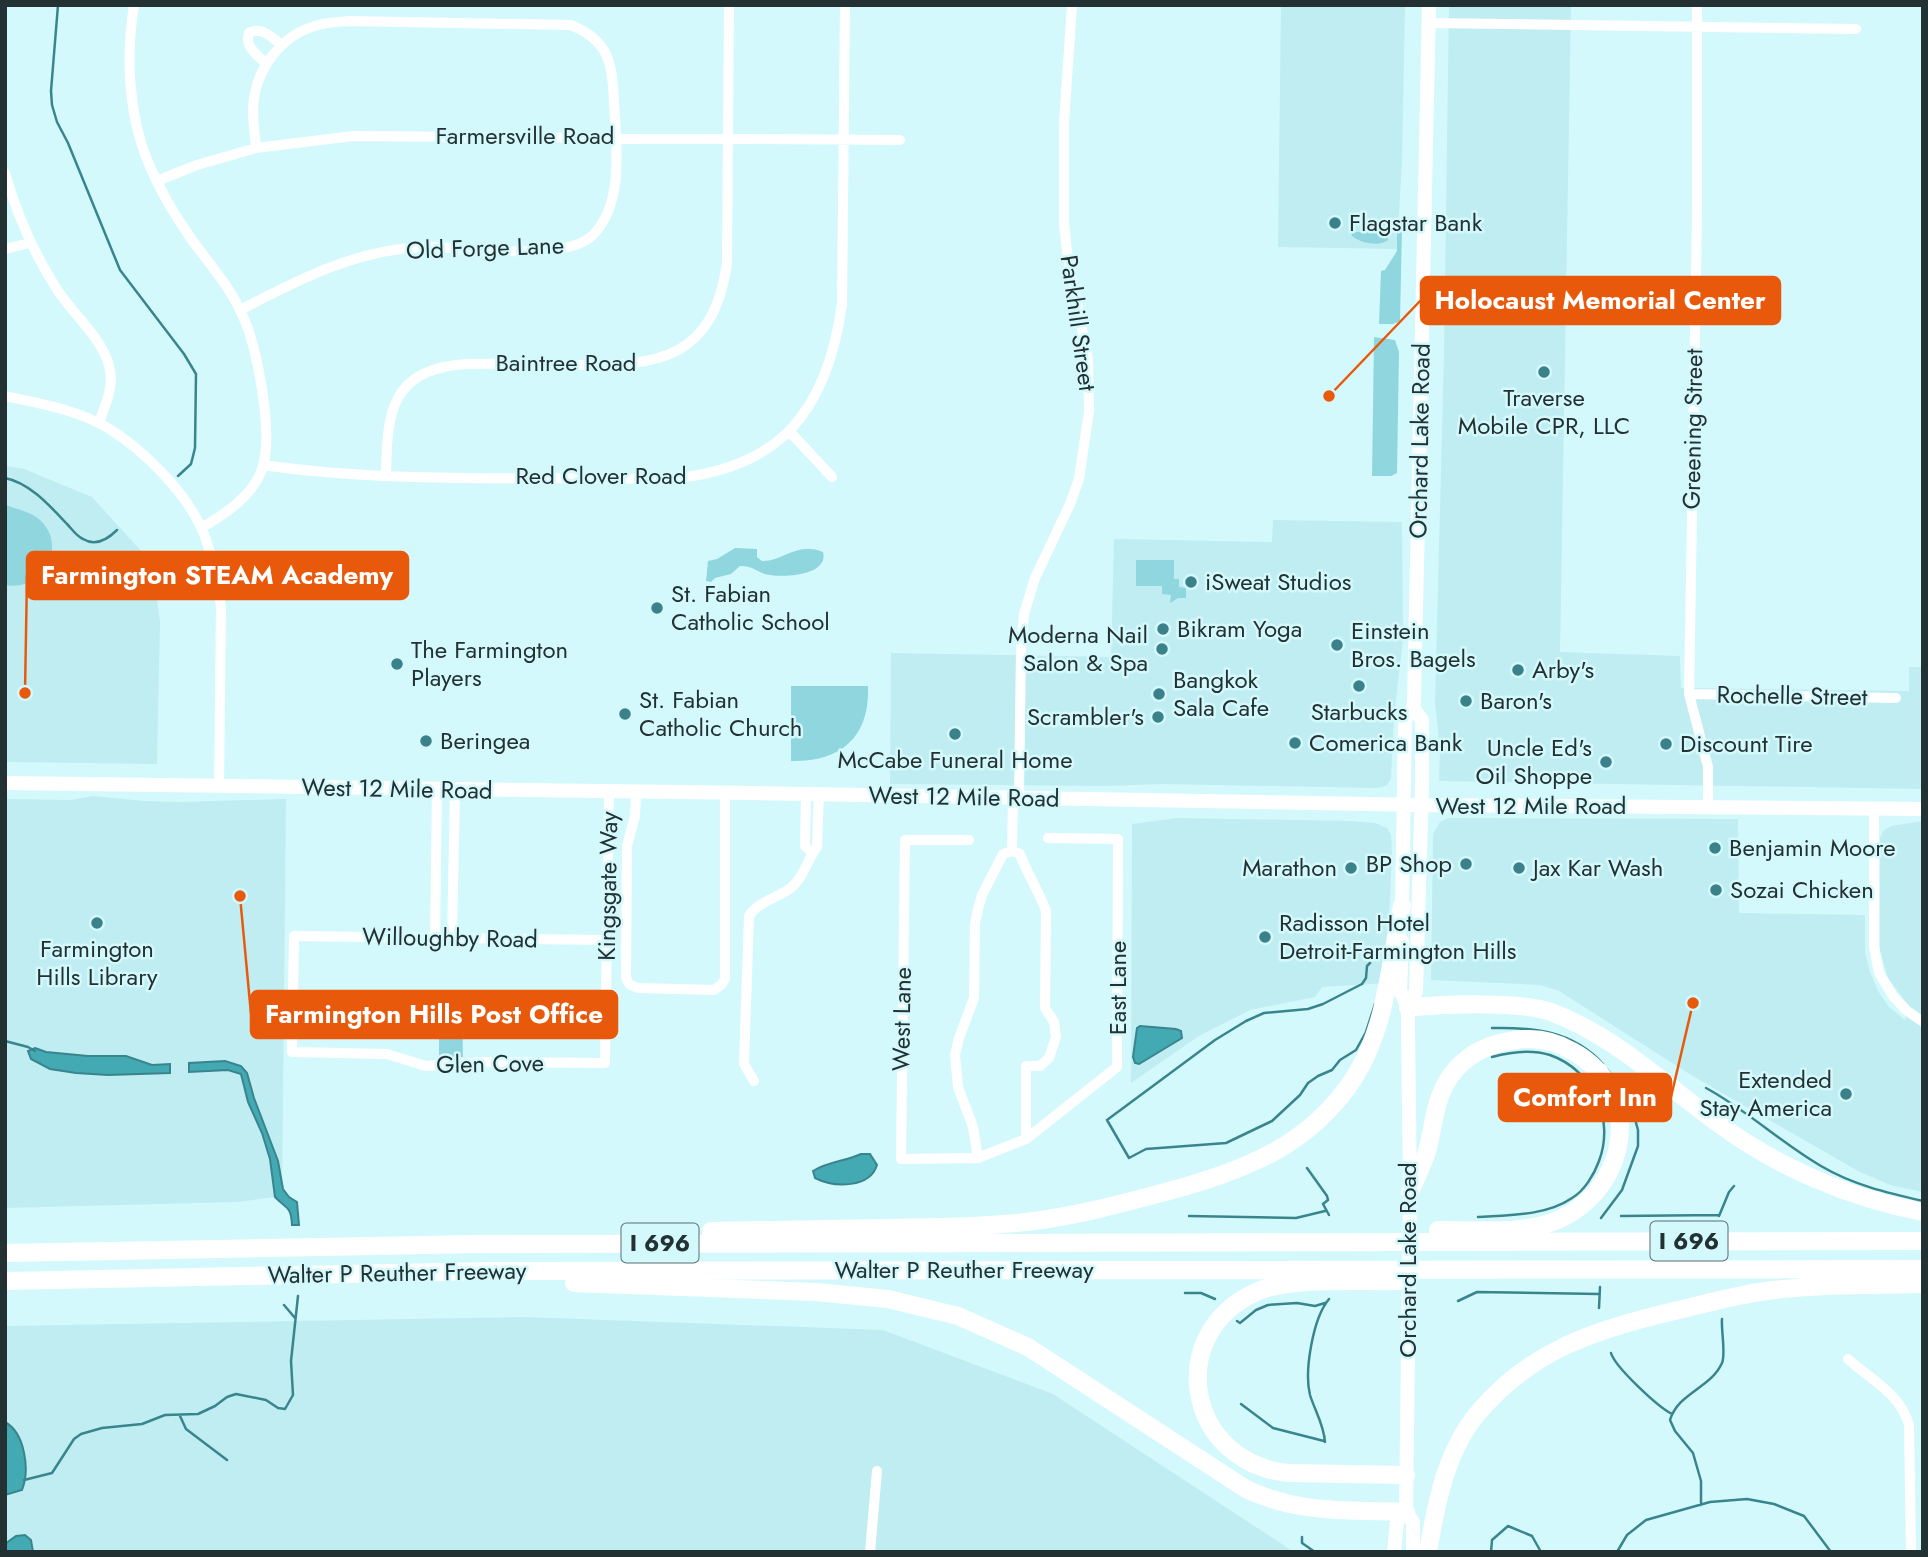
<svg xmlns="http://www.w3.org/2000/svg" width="1928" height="1557" viewBox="0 0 1928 1557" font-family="Jost,sans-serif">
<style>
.built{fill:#bfedf2}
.green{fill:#90d6de}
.water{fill:#43a9b3;stroke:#39858d;stroke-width:2}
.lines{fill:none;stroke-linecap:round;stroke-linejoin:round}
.stream{stroke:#39858d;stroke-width:2.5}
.street{stroke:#fff;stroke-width:10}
.secondary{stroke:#fff;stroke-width:14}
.highway{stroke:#fff;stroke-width:18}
.poi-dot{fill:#3a8189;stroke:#d4f9fd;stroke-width:2.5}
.labels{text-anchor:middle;stroke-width:5;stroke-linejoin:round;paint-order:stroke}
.shield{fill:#d4f9fd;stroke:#586d70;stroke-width:2}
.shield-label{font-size:23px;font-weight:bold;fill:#233133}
.street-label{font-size:24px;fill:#233133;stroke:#d4f9fd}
.poi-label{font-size:24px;fill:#233133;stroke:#d4f9fd;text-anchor:start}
.leader{fill:none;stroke:#e8590c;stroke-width:2.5}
.callout-dot{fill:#e8590c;stroke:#d4f9fd;stroke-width:2.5}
.callout{fill:#e8590c;stroke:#e8590c;stroke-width:2.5}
.callout-label{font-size:26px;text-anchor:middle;font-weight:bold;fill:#fff}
</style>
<rect width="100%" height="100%" fill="#d4f9fd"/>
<path class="built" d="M1281 5H1405L1402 162 1397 249 1278 247Z
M1449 5H1571L1560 652 1680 656 1681 688 1909 691V667H1923V789L1439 781 1440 751 1435 702 1444 355Z
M5 466 24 469 92 497 152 563 160 622 157 764 5 762Z
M1273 520 1402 522 1403 640 1394 716 1391 779 1386 786 1377 788 1161 784 1108 786 890 784 891 653 1111 657 1114 539 1272 542Z
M93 796 144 801 181 802 286 799 282 1196 238 1202 5 1208V799L71 800Z
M1177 818 1351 821 1375 823 1387 828 1391 835 1392 854 1386 983 1322 987 1315 997 1250 1010 1199 1036 1131 1083 1132 824Z
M1448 818 1738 819 1739 913 1865 915V952L1870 972 1878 991 1889 1007 1905 1020 1910 1008 1888 978 1880 950V838L1883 831 1891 826 1923 821V1192L1890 1185 1858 1171 1691 1075 1559 991 1540 985 1431 980 1433 834 1440 822Z
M524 1317 883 1330 1053 1394 1294 1552H5V1326Z"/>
<path class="green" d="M1397 226 1402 227 1400 321 1393 324H1379L1381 271 1385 270 1397 251Z
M1351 232H1388V240C1379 247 1360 243 1352 236Z
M1374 337 1395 340 1399 352 1397 473 1391 476H1372Z
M5 505C17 509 31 512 40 520 69 547 41 592 5 585Z
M735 548 757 549V557L762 561C783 562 797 541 823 552 830 577 777 579 762 573 753 569 751 566 740 566L731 574 715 578 711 582 706 581 708 561 717 559Z
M1136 560H1174V579H1179V587L1186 588V598H1178L1170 603 1171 595 1162 594V586H1136Z
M791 686H868C870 737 841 762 791 761Z
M439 1009H462L463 1057H439Z"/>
<path class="water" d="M1140 1026 1176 1029 1181 1031 1182 1038 1139 1064 1135 1063 1133 1057 1137 1028Z
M35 1048 46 1052 88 1056H126L152 1065 170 1064V1073L108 1075 76 1073 50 1069 31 1059 28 1051Z
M225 1061 241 1066 247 1073 254 1098 278 1161 283 1189 289 1197 297 1202 299 1225H292C291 1205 286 1209 275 1197L270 1159 262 1133 248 1102 241 1074 228 1070 189 1072V1063Z
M861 1154H870L877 1165C870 1188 835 1188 815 1178L813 1171C827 1162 846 1161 861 1154Z
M5 1422C25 1433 30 1470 22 1490L5 1495Z
M25 1535 31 1540 33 1552H5V1544L16 1536Z"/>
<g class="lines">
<path class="stream" d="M58 5 51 91 52 105 57 122 68 143 120 270 184 354 196 374 195 448 191 464 178 476
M5 478C30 483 50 506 67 524 72 529 76 536 83 539 96 547 108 539 117 530
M1370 963 1367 966 1366 978 1362 984 1323 1004 1308 1009 1264 1013 1246 1021 1215 1040 1107 1120 1129 1158 1146 1149 1226 1143 1272 1121 1300 1095 1308 1083 1318 1076 1332 1070 1340 1060 1356 1050 1366 1032 1375 1004
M1492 1028C1534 1027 1573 1031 1603 1064
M5 1041 28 1047 35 1051
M1706 1088C1747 1110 1781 1143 1821 1166 1853 1185 1888 1193 1923 1201
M1307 1168 1327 1196 1328 1200 1323 1204 1329 1215
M1189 1216 1296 1218 1325 1211
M1621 1216 1719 1215
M1719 1216 1729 1192 1734 1186
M1478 1217C1508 1215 1546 1216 1572 1198 1584 1191 1594 1175 1599 1161 1615 1119 1593 1070 1550 1055 1531 1049 1510 1052 1492 1057
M1601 1218 1622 1190 1638 1146V1130L1629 1098 1607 1069
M1185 1293H1201L1215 1299
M1458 1301 1477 1292 1599 1294
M284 1305 295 1318
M1599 1308 1600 1287
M1237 1321 1240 1323 1256 1310 1268 1305 1297 1303 1315 1306 1325 1303
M1611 1353C1615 1367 1658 1407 1672 1414
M1241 1404 1273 1428 1324 1441
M180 1416 186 1429 227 1460
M1325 1442C1324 1425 1315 1411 1310 1395 1304 1371 1313 1318 1329 1299
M24 1480 52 1473 74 1439 81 1434 102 1428 142 1424 165 1415 198 1414 215 1406 227 1397 236 1394 266 1400 278 1408 285 1409 293 1395 291 1361 298 1296
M1701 1505V1481L1693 1453 1675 1431 1670 1420C1678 1393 1711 1388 1722 1363 1726 1354 1721 1330 1722 1319
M1302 1537V1543L1315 1552
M1491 1552 1492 1540 1508 1526 1532 1536 1541 1552
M1617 1552 1627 1535 1646 1520 1710 1502 1747 1499 1774 1504 1804 1516 1831 1552"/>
<path class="street" d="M134 5C126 55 128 114 148 162 159 189 175 216 192 240 209 263 228 285 240 310 257 343 273 430 263 466 255 495 225 514 201 528
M1697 5V211L1689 694 1708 767V808
M1428 23 1856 29
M266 64C257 54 244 47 249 33 262 26 271 37 282 45
M5 173C17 215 34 254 58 291 74 315 102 338 109 366 115 386 105 405 99 423
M157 181 197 165 256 148 353 136 900 140
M5 249 29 243
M240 310C298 280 353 251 420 247 460 245 564 264 593 235 625 202 616 144 614 102 612 64 610 41 571 25L350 21C339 22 328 22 318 25 280 35 254 71 253 110 253 122 255 135 256 148
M5 396C39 403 78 410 108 428 144 450 188 494 204 534 213 558 218 582 221 607L219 787
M789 431 832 477
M263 465C395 484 531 476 664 479 778 472 827 413 842 304L845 5
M386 476C387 413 390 369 466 364 502 363 538 364 574 365 658 366 713 360 727 263L729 5
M1689 694 1896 698
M636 793 635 816 627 846 626 977C628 985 631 986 639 988L714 990 722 984 725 979V793
M806 794 805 846 812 853
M1019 798 1021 648 1024 614 1035 578 1070 504 1079 479 1089 411 1088 360 1067 252 1064 223V123L1072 5
M1874 808V947L1879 973 1893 996 1906 1010 1923 1022
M969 840H905L901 1159 978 1158 1026 1139 1117 1067 1118 839 1048 838
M1012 851 1020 854C1027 874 1039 891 1046 911L1045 1008 1054 1022 1056 1037 1049 1058 1040 1066H1026V1139
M1012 851 1013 798
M435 938 437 790
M452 938 455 790
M607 940 294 936 292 1052 387 1054 426 1066 486 1062 605 1063 609 792
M754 1081 744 1064 749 916C759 900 781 898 794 885 805 874 808 858 817 847L819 794
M978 1158 973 1127 958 1087 955 1055 959 1038 974 998 975 924 978 909 982 895 1003 854 1012 851
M1848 1359C1871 1380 1900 1393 1909 1425L1911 1552
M870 1552 877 1471"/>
<path class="secondary" d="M5 783 754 793 1422 805 1923 809
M1402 914 1405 719 1413 708 1414 702 1429 5
M1402 941 1400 990 1408 1008
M1394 1552 1397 1521 1406 1512
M1413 1552V1522L1406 1512 1410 1192 1408 1028V1008L1416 991 1422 783V720L1413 708"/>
<path class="highway" d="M1408 1008C1441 1004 1521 1001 1551 1012 1615 1036 1665 1085 1719 1124 1779 1168 1850 1198 1923 1212
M1410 1192C1416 1178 1424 1163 1428 1148 1435 1119 1435 1093 1456 1069 1472 1051 1492 1043 1516 1040 1536 1037 1555 1041 1572 1051 1653 1095 1624 1206 1539 1226 1507 1233 1470 1230 1438 1230
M711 1231C771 1230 831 1229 891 1228 939 1227 987 1227 1034 1221 1080 1215 1124 1203 1169 1191 1244 1170 1309 1147 1354 1078 1387 1026 1389 965 1402 906
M5 1253 477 1244 1923 1241
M5 1281 491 1271 1923 1269
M1399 1281C1362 1282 1288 1277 1256 1292 1162 1335 1188 1464 1289 1473L1406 1475
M574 1283 816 1292 888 1299 958 1316 1028 1347 1246 1489C1299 1514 1349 1510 1406 1512
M1428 1552C1436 1504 1446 1451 1478 1413 1530 1351 1594 1330 1670 1312 1700 1305 1729 1297 1759 1292 1813 1284 1868 1285 1923 1284"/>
</g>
<g class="poi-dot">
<circle cx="1335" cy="223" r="7"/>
<circle cx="1544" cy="372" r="7"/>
<circle cx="1191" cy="582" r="7"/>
<circle cx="657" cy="608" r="7"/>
<circle cx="1163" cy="629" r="7"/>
<circle cx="1337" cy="645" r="7"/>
<circle cx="1162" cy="649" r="7"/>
<circle cx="397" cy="664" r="7"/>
<circle cx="1518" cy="670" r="7"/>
<circle cx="1359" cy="686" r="7"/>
<circle cx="1159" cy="694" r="7"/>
<circle cx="1466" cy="701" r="7"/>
<circle cx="625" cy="714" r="7"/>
<circle cx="1158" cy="717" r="7"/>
<circle cx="955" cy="734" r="7"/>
<circle cx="426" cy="741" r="7"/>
<circle cx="1295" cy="743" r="7"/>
<circle cx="1666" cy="744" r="7"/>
<circle cx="1606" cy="762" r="7"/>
<circle cx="1715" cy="848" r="7"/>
<circle cx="1466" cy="864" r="7"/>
<circle cx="1351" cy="868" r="7"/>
<circle cx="1519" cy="868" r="7"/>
<circle cx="1716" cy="890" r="7"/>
<circle cx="97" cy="923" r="7"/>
<circle cx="1265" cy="937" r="7"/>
<circle cx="1846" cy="1094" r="7"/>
</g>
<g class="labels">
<g class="shield">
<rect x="1650.5" y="1221.5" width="77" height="39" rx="5"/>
<rect x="621.5" y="1223.5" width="77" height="39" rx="5"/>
</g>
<g class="shield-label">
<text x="1689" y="1249">I 696</text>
<text x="660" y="1251">I 696</text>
</g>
<g class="street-label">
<text x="525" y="144">Farmersville Road</text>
<text transform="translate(485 248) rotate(-2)" y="8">Old Forge Lane</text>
<text transform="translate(1078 323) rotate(82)" y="8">Parkhill Street</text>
<text x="566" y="371">Baintree Road</text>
<text transform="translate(1693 429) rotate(-89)" y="8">Greening Street</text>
<text transform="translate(1420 441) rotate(-89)" y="8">Orchard Lake Road</text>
<text x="601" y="484">Red Clover Road</text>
<text transform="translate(1792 696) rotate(1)" y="8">Rochelle Street</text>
<text transform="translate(397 789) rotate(1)" y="8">West 12 Mile Road</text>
<text transform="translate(964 797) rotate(1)" y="8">West 12 Mile Road</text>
<text x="1531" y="814">West 12 Mile Road</text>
<text transform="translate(608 886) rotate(-89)" y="8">Kingsgate Way</text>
<text transform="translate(450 938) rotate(1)" y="8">Willoughby Road</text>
<text transform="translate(1118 988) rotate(-90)" y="8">East Lane</text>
<text transform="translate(902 1019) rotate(-89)" y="8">West Lane</text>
<text transform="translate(490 1064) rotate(-1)" y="8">Glen Cove</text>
<text transform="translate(1408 1260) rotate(-90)" y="8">Orchard Lake Road</text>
<text x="964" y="1278">Walter P Reuther Freeway</text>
<text transform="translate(397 1273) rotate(-1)" y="8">Walter P Reuther Freeway</text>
</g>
<g class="poi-label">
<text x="1349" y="231">Flagstar Bank</text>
<text x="1544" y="406" text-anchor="middle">Traverse<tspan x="1544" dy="28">Mobile CPR, LLC</tspan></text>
<text x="1205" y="590">iSweat Studios</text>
<text x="671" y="602">St. Fabian<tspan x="671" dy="28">Catholic School</tspan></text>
<text x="1177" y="637">Bikram Yoga</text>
<text x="1351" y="639">Einstein<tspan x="1351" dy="28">Bros. Bagels</tspan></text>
<text x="1148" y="643" text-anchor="end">Moderna Nail<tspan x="1148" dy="28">Salon &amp; Spa</tspan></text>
<text x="411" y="658">The Farmington<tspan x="411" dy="28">Players</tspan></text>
<text x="1532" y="678">Arby's</text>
<text x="1173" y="688">Bangkok<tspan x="1173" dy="28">Sala Cafe</tspan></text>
<text x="639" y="708">St. Fabian<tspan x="639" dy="28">Catholic Church</tspan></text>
<text x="1480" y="709">Baron's</text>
<text x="1359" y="720" text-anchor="middle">Starbucks</text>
<text x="1144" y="725" text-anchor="end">Scrambler's</text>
<text x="440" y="749">Beringea</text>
<text x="1309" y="751">Comerica Bank</text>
<text x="1680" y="752">Discount Tire</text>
<text x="1592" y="756" text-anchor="end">Uncle Ed's<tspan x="1592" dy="28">Oil Shoppe</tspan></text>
<text x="955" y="768" text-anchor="middle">McCabe Funeral Home</text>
<text x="1729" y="856">Benjamin Moore</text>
<text x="1452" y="872" text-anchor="end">BP Shop</text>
<text x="1337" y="876" text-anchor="end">Marathon</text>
<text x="1533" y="876">Jax Kar Wash</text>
<text x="1730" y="898">Sozai Chicken</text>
<text x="1279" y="931">Radisson Hotel<tspan x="1279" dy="28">Detroit-Farmington Hills</tspan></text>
<text x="97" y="957" text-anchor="middle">Farmington<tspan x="97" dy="28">Hills Library</tspan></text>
<text x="1832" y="1088" text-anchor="end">Extended<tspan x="1832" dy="28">Stay America</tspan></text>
</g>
</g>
<path class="leader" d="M1329 396L1421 300M25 693L27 575M240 896L251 1014M1693 1003L1671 1097"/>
<g class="callout-dot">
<circle cx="1329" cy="396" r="7"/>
<circle cx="25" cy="693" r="7"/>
<circle cx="240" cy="896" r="7"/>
<circle cx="1693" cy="1003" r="7"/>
</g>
<g class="callout">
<rect x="1421" y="277" width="359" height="47" rx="7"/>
<rect x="27" y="552" width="381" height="47" rx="7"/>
<rect x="251" y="991" width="366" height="47" rx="7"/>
<rect x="1499" y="1074" width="172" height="47" rx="7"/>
</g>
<g class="callout-label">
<text x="1600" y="309">Holocaust Memorial Center</text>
<text x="217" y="584">Farmington STEAM Academy</text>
<text x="434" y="1023">Farmington Hills Post Office</text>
<text x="1585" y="1106">Comfort Inn</text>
</g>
<rect width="1928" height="1557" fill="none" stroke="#233133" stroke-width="14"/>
</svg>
